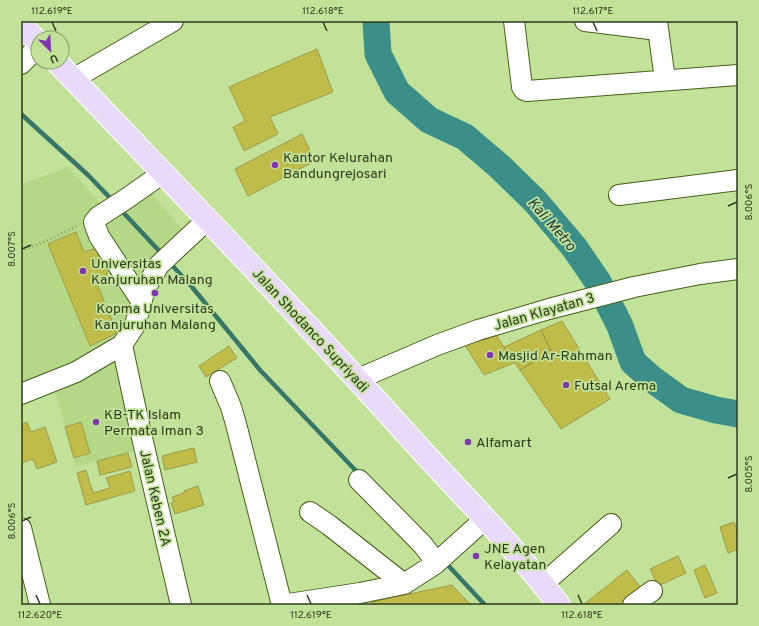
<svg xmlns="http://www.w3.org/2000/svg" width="759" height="626" viewBox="0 0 759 626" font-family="Overpass,sans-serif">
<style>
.built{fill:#b4d788}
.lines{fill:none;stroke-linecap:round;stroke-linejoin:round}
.stream{stroke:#377668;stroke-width:4.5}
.river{stroke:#3b8f88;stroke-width:27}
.building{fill:#bfbc49;stroke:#9d9b4d}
.minor-casing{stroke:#455f19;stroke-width:22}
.major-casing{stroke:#fff;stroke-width:24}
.path{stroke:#839a65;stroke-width:2.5;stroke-dasharray:1 3;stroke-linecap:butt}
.minor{stroke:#fff;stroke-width:20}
.major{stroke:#eadaf9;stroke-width:22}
.ticks{fill:none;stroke:#2f3b1e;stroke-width:1.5}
.poi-dot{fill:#7c38ac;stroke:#c2e29a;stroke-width:1.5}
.labels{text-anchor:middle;stroke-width:3.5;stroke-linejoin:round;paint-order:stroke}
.poi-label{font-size:14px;fill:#2f3b1e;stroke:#c2e29a;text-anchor:start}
.street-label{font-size:14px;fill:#2f3b1e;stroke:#c2e29a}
.water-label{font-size:15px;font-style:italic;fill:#213c39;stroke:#c2e29a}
.neatline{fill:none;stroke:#2f3b1e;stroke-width:1.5}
.ticks-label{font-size:10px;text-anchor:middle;fill:#2f3b1e}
</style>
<rect width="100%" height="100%" fill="#c2e29a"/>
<path class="built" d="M68 167 101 205 141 180 152 195 187 234 140 277 122 336 101 351 21 386V185Z
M115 360 136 451 75 467 56 392Z"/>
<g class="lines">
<path class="stream" d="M21 114 88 175 113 201
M120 209 163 255
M169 262 192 287 260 370 359 474
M445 562 485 605"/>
<path class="river" d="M376 21 378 54 397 92 429 120 465 137 499 166 535 201 574 247 598 282 620 326 633 362 652 379 681 400 716 410 738 414"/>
</g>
<path class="building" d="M317 49 333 92 270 117 278 134 244 151 233 127 245 121 229 87Z
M302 134 315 161 248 196 235 169Z
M76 232 84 252 96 248 108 266 106 277 96 281 117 333 90 346 48 244Z
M562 321 610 399 561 429 520 370 551 351 541 330Z
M541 330 551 351 520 370 504 347Z
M497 336 514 363 484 375 465 345Z
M229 346 237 358 206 377 199 366Z
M27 422 31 432 45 427 57 462 37 469 33 459 21 463V425Z
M81 422 90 453 74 458 65 427Z
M194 448 197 462 165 470 162 456Z
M128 453 132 467 100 475 97 461Z
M86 470 93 493 110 488 106 478 130 471 135 491 86 505 77 473Z
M198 486 204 505 175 514 171 503 174 502 172 497 184 493V491Z
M734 522 738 533V549L728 553 720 527Z
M678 556 686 573 658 586 650 569Z
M705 565 717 593 705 598 694 570Z
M627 570 645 593 630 605H583Z
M452 585 471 605H372L371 602Z"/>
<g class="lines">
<defs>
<path id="minor" d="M514 21 522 87 524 90 527 91 738 75
M585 21 658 30
M657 21 665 80
M21 64 38 47
M73 79 173 21
M619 195 738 180
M142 302 99 236 96 228 94 222 98 217 126 199 163 173
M122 345 140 429 181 605
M358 379 437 345 478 330 549 309 634 287 700 274 738 269
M220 381 231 407 236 424 282 605
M21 394 76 372 122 345 135 325 145 289 159 265 207 220
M359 480 423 545 432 557 435 564
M310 512 329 525 404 584
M21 528 40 605
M543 584 611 524
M282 605 360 593 404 584 435 564 485 519
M633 605 652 591"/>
<path id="major" d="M21 25 38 42
M57 62C180 191 304 319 423 452 469 502 518 551 559 605"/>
</defs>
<use href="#minor" class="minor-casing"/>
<use href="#major" class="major-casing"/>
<path class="path" d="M21 251 46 241 77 226"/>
<use href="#minor" class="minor"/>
<use href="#major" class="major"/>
</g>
<path class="ticks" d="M52 22 56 31M323 22 327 31M593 22 597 31M728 206 737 202M22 249 31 245M728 478 737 474M22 521 31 517M36 595 40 604M307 595 311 604M578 595 582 604"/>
<g class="poi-dot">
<circle cx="275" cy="165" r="4"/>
<circle cx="83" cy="271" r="4"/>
<circle cx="155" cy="293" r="4"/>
<circle cx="490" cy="355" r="4"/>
<circle cx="566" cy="385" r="4"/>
<circle cx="96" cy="422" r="4"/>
<circle cx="468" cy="442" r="4"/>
<circle cx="476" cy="556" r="4"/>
</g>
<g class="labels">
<g class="poi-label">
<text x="283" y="162">Kantor Kelurahan<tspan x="283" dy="16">Bandungrejosari</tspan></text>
<text x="91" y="268">Universitas<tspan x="91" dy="16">Kanjuruhan Malang</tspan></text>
<text x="155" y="313" text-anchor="middle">Kopma Universitas<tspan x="155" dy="16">Kanjuruhan Malang</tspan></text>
<text x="498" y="360">Masjid Ar-Rahman</text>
<text x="574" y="390">Futsal Arema</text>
<text x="104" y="419">KB-TK Islam<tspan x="104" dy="16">Permata Iman 3</tspan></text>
<text x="476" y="447">Alfamart</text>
<text x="484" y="553">JNE Agen<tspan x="484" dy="16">Kelayatan</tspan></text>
</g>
<g class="street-label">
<text transform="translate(544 311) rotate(-16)" y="5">Jalan Klayatan 3</text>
<text transform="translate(311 330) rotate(47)" y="5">Jalan Shodanco Supriyadi</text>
<text transform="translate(156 498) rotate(77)" y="5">Jalan Keben 2A</text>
</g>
<g class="water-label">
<text transform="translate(552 224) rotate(49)" y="5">Kali Metro</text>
</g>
</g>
<rect width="759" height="626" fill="none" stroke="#c2e29a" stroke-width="44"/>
<g transform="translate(50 50) rotate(156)"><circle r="19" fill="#c2e29a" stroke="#879f68"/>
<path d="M0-3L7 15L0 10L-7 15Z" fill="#7c38ac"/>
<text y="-6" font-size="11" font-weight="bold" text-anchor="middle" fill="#2f3b1e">U</text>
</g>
<rect x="22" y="22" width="715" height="582" class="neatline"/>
<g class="ticks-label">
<text x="52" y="14">112.619°E</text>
<text x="323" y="14">112.618°E</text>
<text x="593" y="14">112.617°E</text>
<text transform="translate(748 202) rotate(-90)" y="4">8.006°S</text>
<text transform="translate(11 249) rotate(-90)" y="4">8.007°S</text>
<text transform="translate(748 474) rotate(-90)" y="4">8.005°S</text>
<text transform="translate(11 521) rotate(-90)" y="4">8.006°S</text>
<text x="40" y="618">112.620°E</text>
<text x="311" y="618">112.619°E</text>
<text x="582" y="618">112.618°E</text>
</g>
</svg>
